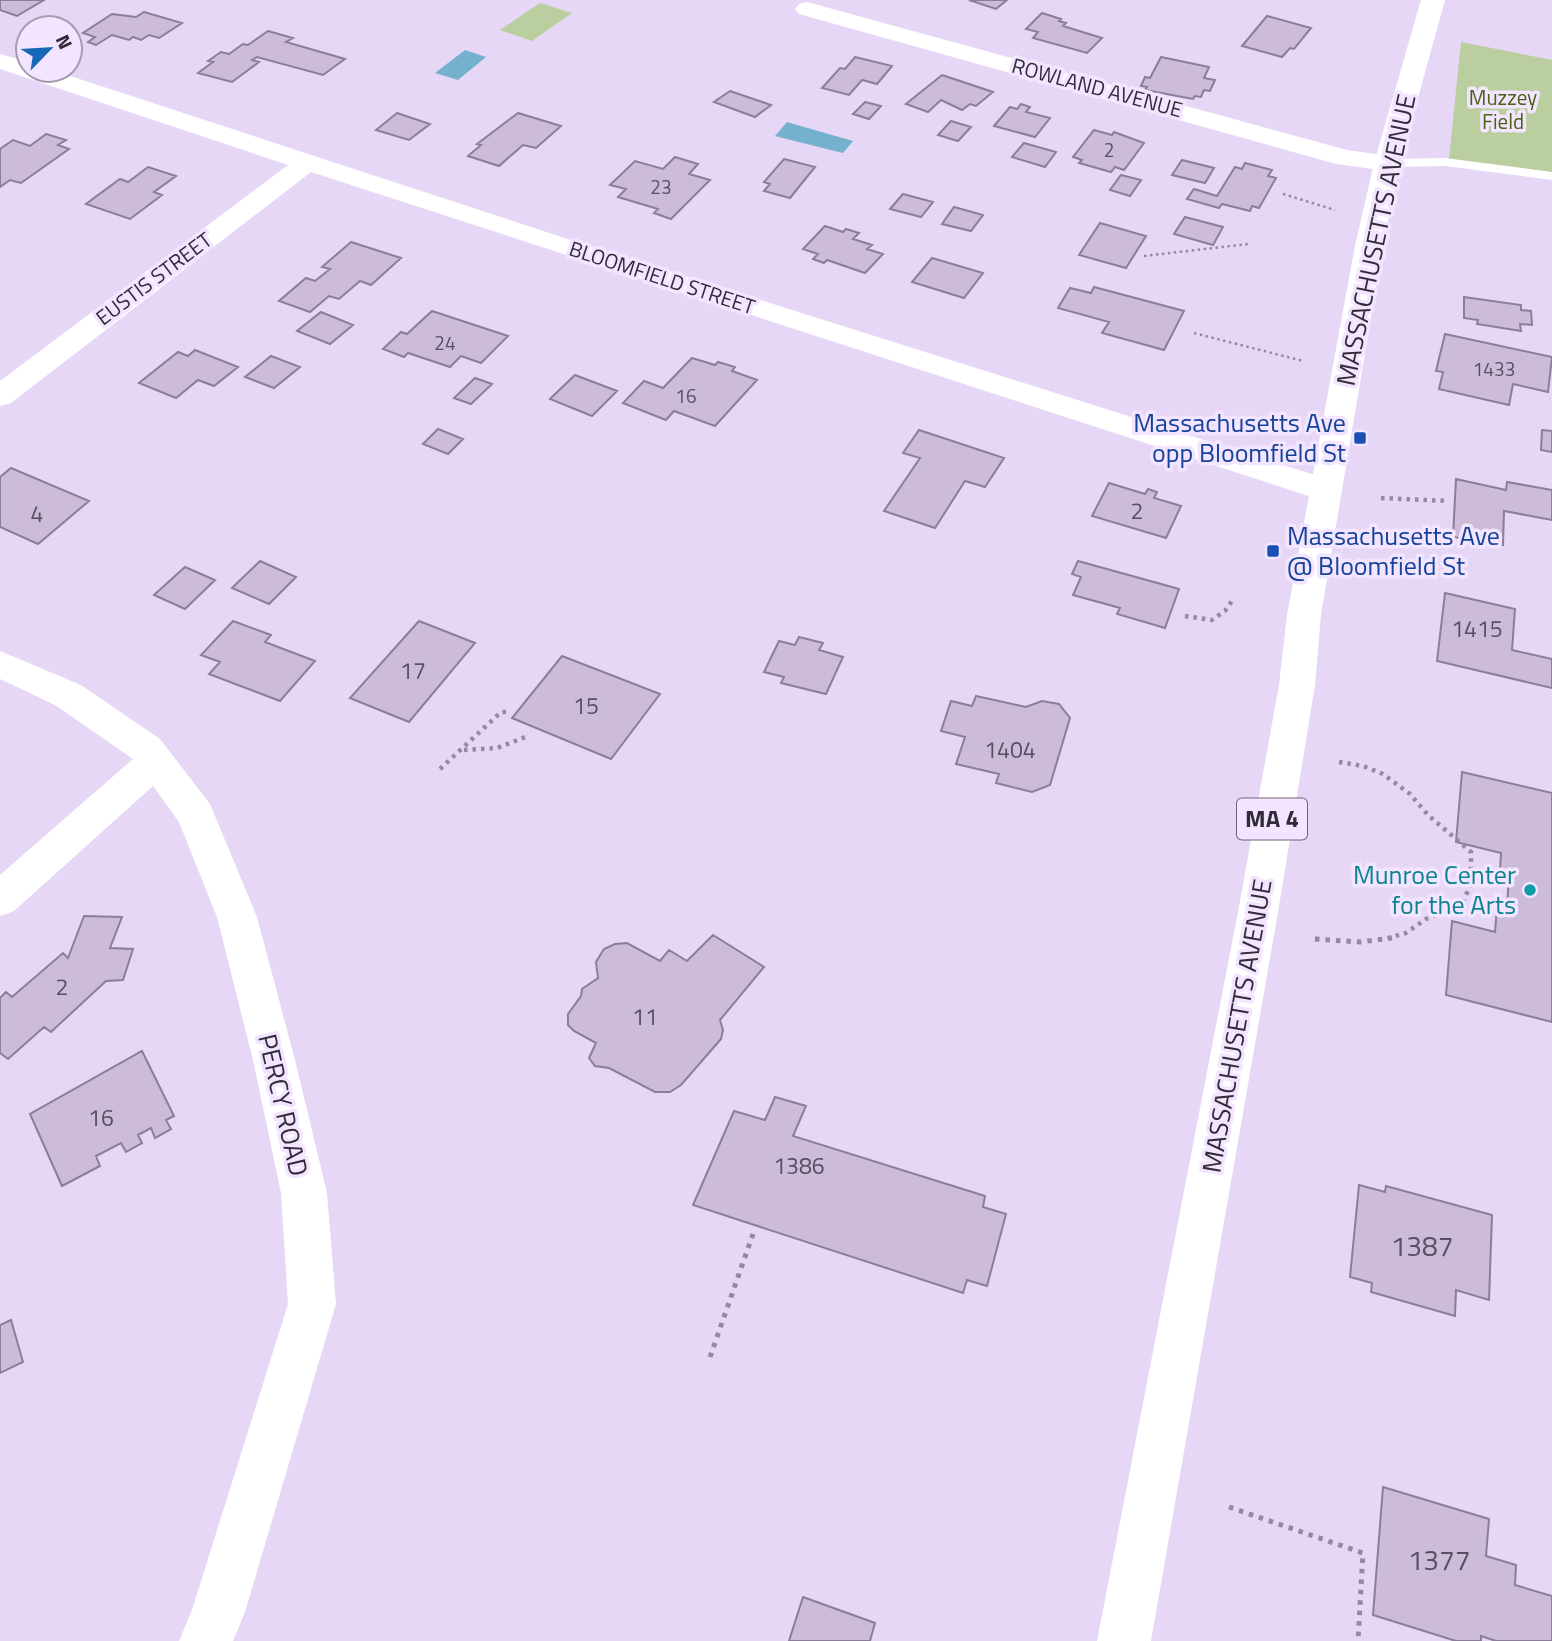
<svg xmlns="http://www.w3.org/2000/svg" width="1552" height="1641" viewBox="0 0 1552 1641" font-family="'Titillium Web',sans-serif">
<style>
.green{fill:#bbcea0}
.water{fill:#74b1cd}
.building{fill:#ccbcda;stroke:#8c7d9a;stroke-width:2}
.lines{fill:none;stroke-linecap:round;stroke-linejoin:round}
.path-far2{stroke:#94899f;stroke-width:2.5;stroke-dasharray:2.5 3.5;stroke-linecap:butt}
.path-far1{stroke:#94899f;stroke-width:4.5;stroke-dasharray:3.5 5;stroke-linecap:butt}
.path{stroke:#94899f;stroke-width:5;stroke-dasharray:4.5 6;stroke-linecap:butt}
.service{fill:#fff;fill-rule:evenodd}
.minor{fill:#fff;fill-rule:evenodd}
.primary{fill:#fff;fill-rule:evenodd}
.transit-dot{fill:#1a4fb4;stroke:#f3e5ff;stroke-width:2.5}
.culture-dot{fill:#0f9aa8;stroke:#f3e5ff;stroke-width:2.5}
.labels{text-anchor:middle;stroke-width:7;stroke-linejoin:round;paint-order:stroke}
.far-number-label{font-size:19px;fill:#585060}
.far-street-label{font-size:21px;fill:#322c38;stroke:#f3e5ff}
.far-park-label{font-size:21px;fill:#486115;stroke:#f3e5ff}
.number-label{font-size:23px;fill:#585060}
.shield{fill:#f3e5ff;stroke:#6c6474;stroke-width:2}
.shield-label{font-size:24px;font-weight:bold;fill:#322c38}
.street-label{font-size:26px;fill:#322c38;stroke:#f3e5ff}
.transit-label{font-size:26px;fill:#164399;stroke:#f3e5ff;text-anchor:end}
.culture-label{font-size:26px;fill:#0d838f;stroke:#f3e5ff;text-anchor:end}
.near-number-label{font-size:28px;fill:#585060}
</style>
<rect width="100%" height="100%" fill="#e7d7f6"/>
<path class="green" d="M540 3 572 13 532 41 500 30Z
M1461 42 1552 60V174L1449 159Z"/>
<path class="water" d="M465 50 486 57 458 80 435 73Z
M787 122 853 141 843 153 775 136Z"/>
<path class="building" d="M0 0H44L17 16 0 10Z
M969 0H1007L996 9Z
M144 12 182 23 159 38 149 35 141 40 133 37 129 40 112 35 96 45 88 42 95 37 83 33 112 14 136 17Z
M1042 13 1061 19 1059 21 1066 23 1063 26 1102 38 1087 53 1033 38 1038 32 1026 29Z
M1267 16 1311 28 1294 49 1290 48 1282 57 1242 46Z
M268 31 293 38 286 42 345 59 323 75 257 57 252 60 259 62 232 82 198 73 213 62 208 61 221 52 229 54 243 44 248 45Z
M855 57 892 66 877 84 862 80 849 95 822 88 840 68 845 69Z
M1161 57 1209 67 1204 78 1215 80 1210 91 1204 90 1201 97 1195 96 1193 99 1145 90 1147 87 1141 86 1145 77 1150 78Z
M942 75 993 92 976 106 970 104 962 110 941 100 928 112 906 104Z
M730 91 771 105 755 117 714 102Z
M865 102 881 106 869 119 853 114Z
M1021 104 1030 107 1026 112 1050 118 1035 137 994 126 1010 107 1017 109Z
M397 113 430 124 409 140 376 130Z
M518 113 561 126 536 148 523 145 499 166 468 156 481 145 477 144Z
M951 121 971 127 958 141 938 135Z
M1094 130 1112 135 1114 132 1144 143 1124 170 1115 167 1111 172 1079 163 1082 160 1073 157Z
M46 134 66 140 58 145 69 149 21 183 10 180 0 187V149L13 140 30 146Z
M1024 143 1056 152 1045 167 1012 157Z
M675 157 698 164 689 174 710 180 671 219 654 213 658 209 618 197 626 189 610 185 635 161 663 169Z
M784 159 815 167 790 198 764 191 770 184 764 182Z
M1182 160 1214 168 1205 183 1172 175Z
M1245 163 1272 170 1268 176 1276 178 1259 208 1252 206 1250 211 1222 204 1219 208 1187 199 1194 189 1217 196 1235 167 1242 169Z
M148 167 176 176 154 192 162 195 130 219 86 204 120 179 128 182Z
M1121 175 1141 180 1130 196 1110 190Z
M903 194 933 202 921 217 890 209Z
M954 207 983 215 971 231 942 224Z
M1185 217 1223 227 1213 245 1174 234Z
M1100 223 1146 236 1126 268 1079 255Z
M825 226 843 232 846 229 859 233 853 239 872 245 867 249 883 254 865 273 827 260 824 263 813 259 818 254 803 249Z
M351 242 401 258 371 285 360 281 339 299 329 296 310 312 279 301 306 278 315 281 330 269 322 267Z
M932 258 983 273 964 298 912 282Z
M1094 287 1184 311 1164 350 1102 333 1109 322 1058 308 1070 288 1091 293Z
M1464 297 1521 305V310L1531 311 1532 325 1520 324 1521 331 1477 324 1478 320 1464 318Z
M432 311 508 336 481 363 461 356 450 367 408 353 404 357 383 349 401 332 407 334Z
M321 312 353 325 330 344 297 331Z
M1445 334 1552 357 1548 392 1513 384 1509 405 1439 389 1443 372 1436 371Z
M195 350 238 367 214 386 198 380 176 398 139 383 178 352 188 356Z
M271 356 300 367 274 388 245 377Z
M692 358 715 365 718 362 735 367 732 371 757 380 715 426 674 411 666 420 623 403 644 381 663 388Z
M575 375 617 391 592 416 550 399Z
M475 378 492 384 471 404 454 398Z
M438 429 463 439 448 454 423 444Z
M919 430 1004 458 985 487 965 481 935 528 884 511 920 458 903 453Z
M1542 430 1552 431V452L1541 450Z
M11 468 89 501 38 544 0 527V477Z
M1456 479 1506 490 1507 482 1552 490V520L1504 511 1503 545 1453 537Z
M1109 483 1145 494 1148 489 1157 492 1154 498 1181 506 1166 538 1092 516Z
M260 561 296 577 269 604 232 588Z
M1078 561 1179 589 1165 628 1117 614 1120 608 1073 595 1081 577 1072 574Z
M185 567 215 580 185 609 154 595Z
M1445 593 1515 609 1512 650 1552 659V688L1437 661Z
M233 621 271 635 265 642 315 661 280 701 209 674 220 662 201 655Z
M419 621 475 643 409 722 350 698Z
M799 637 823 643 819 650 843 657 826 694 781 683 784 677 764 672 779 641 795 645Z
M562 656 660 694 611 759 512 718Z
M976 696 1026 707 1042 701 1059 704 1070 718 1050 785 1032 792 996 783 999 774 956 764 965 737 941 731 951 701 972 706Z
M1462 772 1552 793V1022L1446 995 1452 921 1495 932 1497 907 1507 910 1509 873 1500 871 1501 853 1456 842Z
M84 916 122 917 110 948 133 949 123 980 106 981 51 1032 44 1027 8 1059 0 1053V998L6 992 12 997 63 953 68 958Z
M713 935 764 967 720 1020 723 1030 721 1039 681 1085 670 1092H655L609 1068 595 1066 589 1058 596 1043 574 1031 568 1025V1014L581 996 582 989 598 978 596 962 604 949 615 944 627 943 660 961 669 950 687 961Z
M142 1051 174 1116 166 1120 171 1129 155 1138 151 1128 138 1135 142 1143 126 1152 121 1143 96 1156 100 1166 62 1186 30 1114Z
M775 1097 806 1106 793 1136 985 1196 983 1207 1006 1214 987 1286 967 1280 963 1293 693 1205 734 1111 765 1120Z
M1359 1185 1385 1192 1386 1186 1492 1215 1489 1300 1456 1290 1455 1316 1371 1292 1372 1283 1350 1277Z
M11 1320 23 1362 0 1373V1325Z
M1383 1487 1489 1519 1486 1556 1516 1565 1515 1585 1552 1596V1641H1496L1481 1636V1641H1456L1373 1615Z
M803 1597 875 1623 870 1641H789Z"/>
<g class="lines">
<path class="path-far2" d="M1283 194 1335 210
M1144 256 1248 244
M1194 333 1303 361"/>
<path class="path-far1" d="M1381 498 1449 501
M1185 616 1212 620 1225 611 1234 598
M464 750 497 748 528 736
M1339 762 1363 766 1383 774 1410 794 1428 815 1471 852V884L1461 906 1426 919 1406 933 1385 939
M440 769 501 712H509
M1315 939H1318"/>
<path class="path" d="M1315 939 1360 942 1392 938
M710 1357 753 1234
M1229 1507 1363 1553 1358 1641"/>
<path class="service" d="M1445 158 1552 172V180L1445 166 1387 167 1380 163 1387 159Z"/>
<path class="minor" d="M807 2 1347 150 1396 157 1400 163 1396 169 1387 171 1336 164 799 14 795 9 799 4Z
M0 54 28 62V70H52L574 241 1337 482 1342 490 1337 498 1326 501 1315 498 311 172 11 403 0 406V381L288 165 0 69Z
M0 651 81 685 160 739 210 804 257 917 295 1060 327 1193 336 1304 245 1612 233 1641H179L192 1610 288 1304 281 1193 253 1060 217 917 179 822 153 786 14 911 0 916V875L133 759 55 705 0 679Z"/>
<path class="primary" d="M1421 0H1445L1400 163 1383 246 1321 615 1315 685 1278 912 1151 1641H1097L1238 912 1279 685 1287 615 1355 246 1374 163Z"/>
</g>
<g class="transit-dot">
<rect x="1353" y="431" width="14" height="14" rx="3.5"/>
<rect x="1266" y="544" width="14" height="14" rx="3.5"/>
</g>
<circle class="culture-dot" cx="1530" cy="890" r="7"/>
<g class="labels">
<g class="far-number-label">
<text x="1109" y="157">2</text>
<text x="661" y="194">23</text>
<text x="445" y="350">24</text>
<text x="1494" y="376">1433</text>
<text x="686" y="403">16</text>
</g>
<g class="far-street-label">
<text transform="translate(1097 88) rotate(15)" y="7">ROWLAND AVENUE</text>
<text transform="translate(662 278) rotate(18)" y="7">BLOOMFIELD STREET</text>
<text transform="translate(154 279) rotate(-37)" y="7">EUSTIS STREET</text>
</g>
<g class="far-park-label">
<text x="1503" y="105">Muzzey<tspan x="1503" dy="24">Field</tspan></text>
</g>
<g class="number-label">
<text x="1137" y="519">2</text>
<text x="37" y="522">4</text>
<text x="1477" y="637">1415</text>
<text x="413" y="679">17</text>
<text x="586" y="714">15</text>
<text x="1010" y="758">1404</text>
<text x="62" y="995">2</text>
<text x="645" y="1025">11</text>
<text x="101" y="1126">16</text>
<text x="799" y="1174">1386</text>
</g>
<rect class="shield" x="1237" y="798.5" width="70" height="41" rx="5"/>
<g class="shield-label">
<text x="1272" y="827">MA 4</text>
</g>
<g class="street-label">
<text transform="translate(1376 240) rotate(-78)" y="9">MASSACHUSETTS AVENUE</text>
<text transform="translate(1237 1026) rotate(-80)" y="9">MASSACHUSETTS AVENUE</text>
<text transform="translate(283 1105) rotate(77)" y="9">PERCY ROAD</text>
</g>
<g class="transit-label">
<text x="1346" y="432">Massachusetts Ave<tspan x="1346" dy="30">opp Bloomfield St</tspan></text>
<text x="1287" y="545" text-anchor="start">Massachusetts Ave<tspan x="1287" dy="30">@ Bloomfield St</tspan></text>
</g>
<g class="culture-label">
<text x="1516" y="884">Munroe Center<tspan x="1516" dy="30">for the Arts</tspan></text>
</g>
<g class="near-number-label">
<text x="1422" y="1256">1387</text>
<text x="1439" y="1570">1377</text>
</g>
</g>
<g transform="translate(49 49) rotate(65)"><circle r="33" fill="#f3e5ff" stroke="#a69baf" stroke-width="2"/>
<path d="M0-5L12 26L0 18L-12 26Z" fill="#1569b7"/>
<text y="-10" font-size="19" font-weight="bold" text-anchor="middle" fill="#322c38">N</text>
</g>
</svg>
